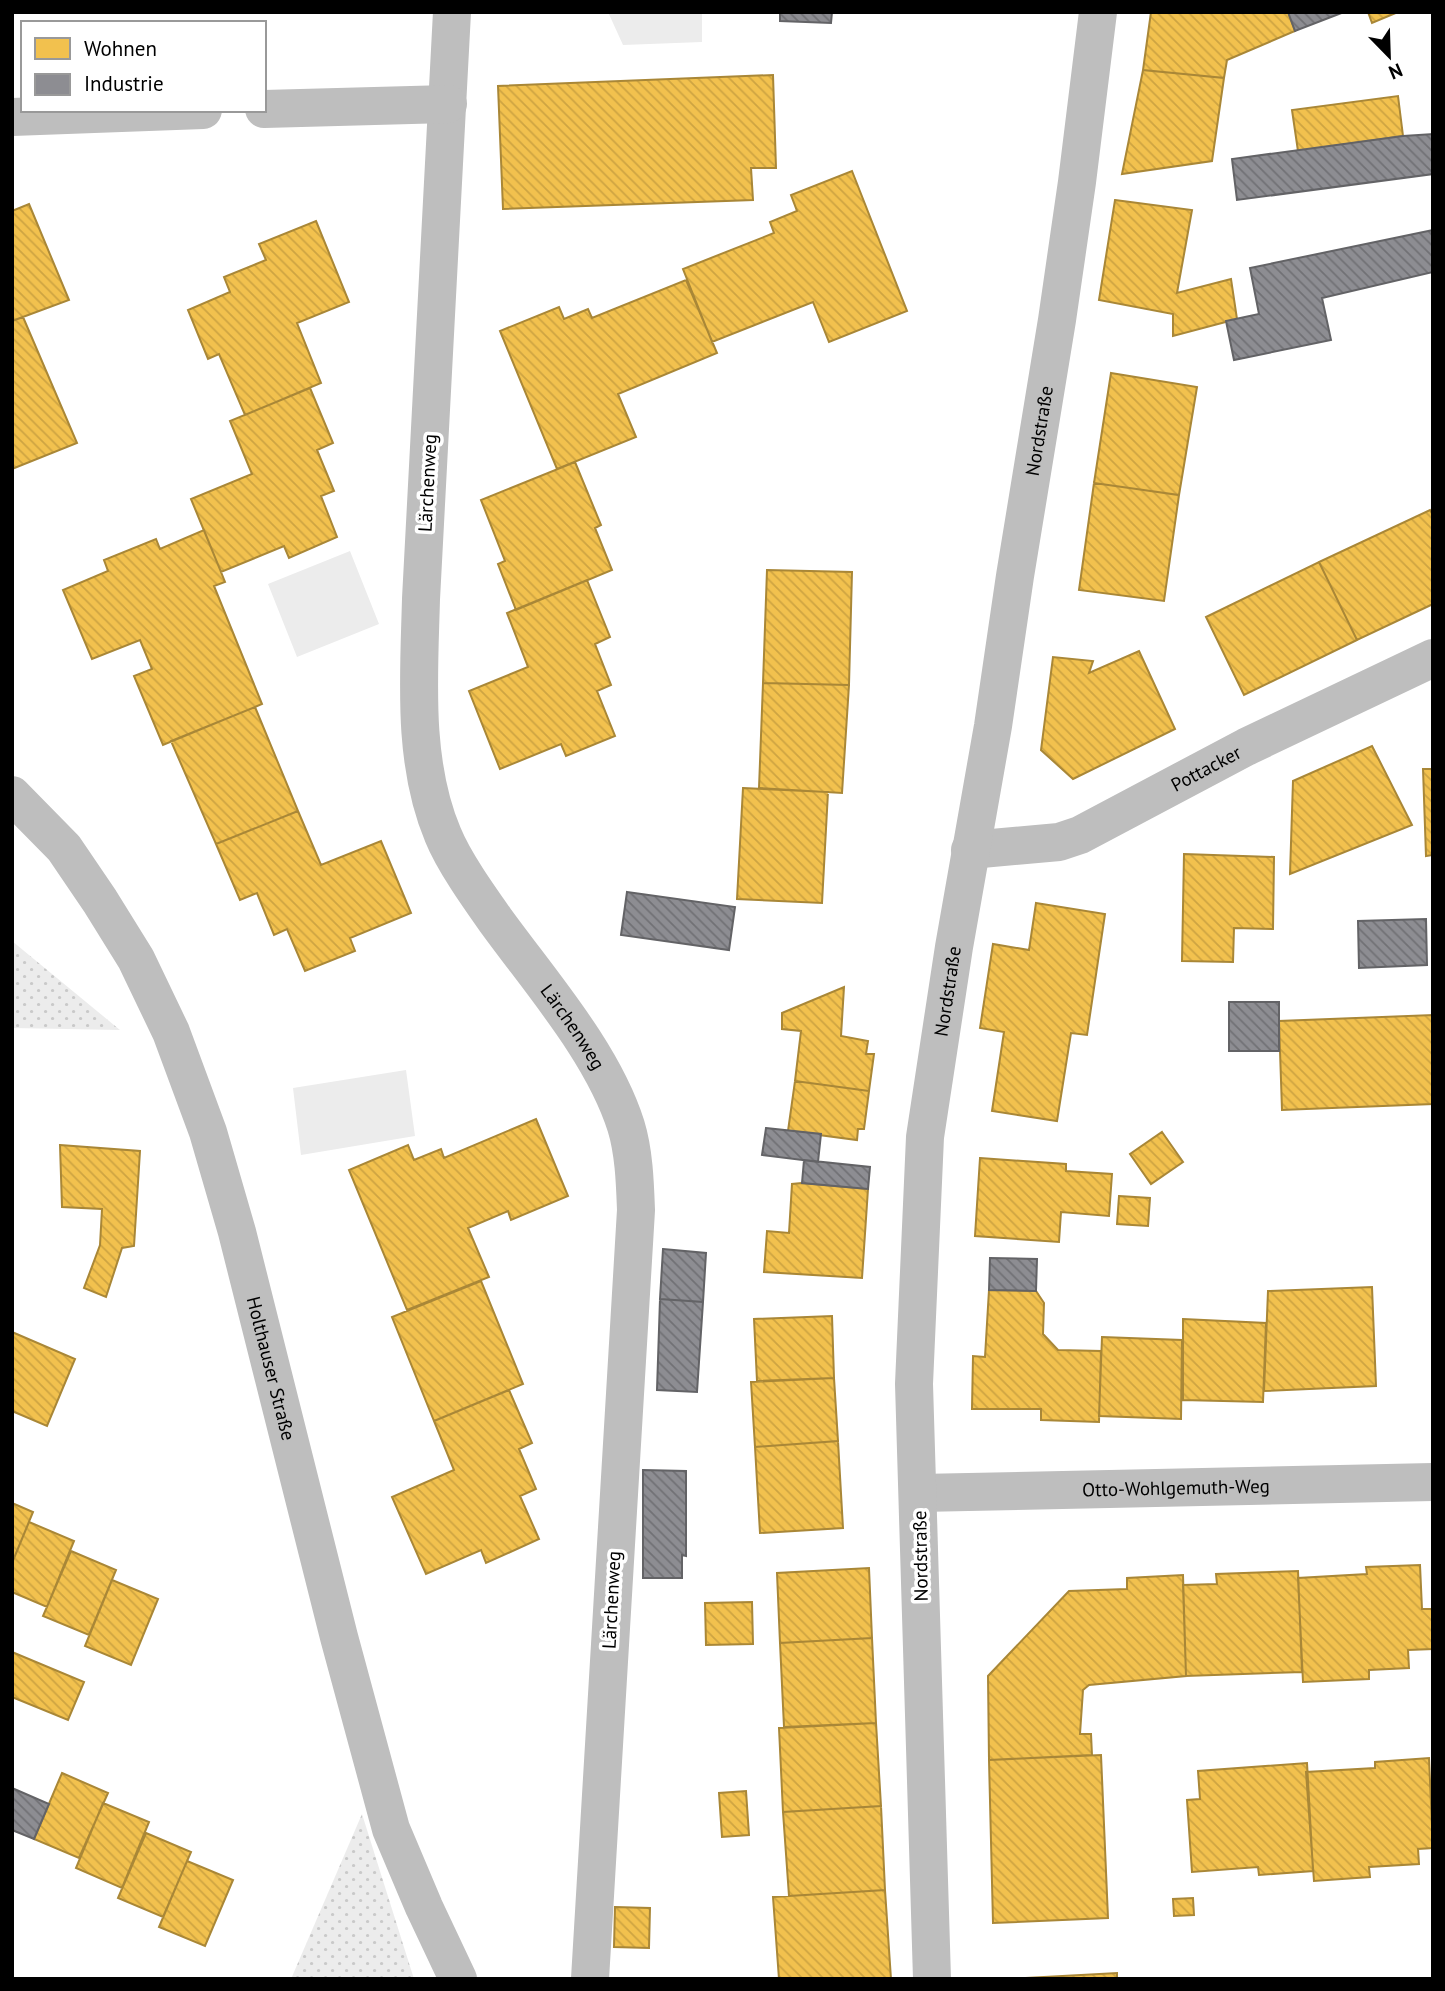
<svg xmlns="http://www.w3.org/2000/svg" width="1445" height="1991" viewBox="0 0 1445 1991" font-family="'PT Sans',sans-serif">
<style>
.grass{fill:url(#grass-dots)}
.park{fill:#ececec}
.homes{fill:url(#homes-back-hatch);stroke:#a98737;stroke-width:2}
.industry{fill:url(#industry-back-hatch);stroke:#636366;stroke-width:2}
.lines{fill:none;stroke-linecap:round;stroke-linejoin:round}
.minor{stroke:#bebebe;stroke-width:38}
.labels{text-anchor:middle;stroke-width:7;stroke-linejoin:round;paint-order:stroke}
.street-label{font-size:19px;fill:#000;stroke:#fff}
</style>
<defs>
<pattern id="grass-dots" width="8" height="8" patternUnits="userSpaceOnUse" patternTransform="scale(1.75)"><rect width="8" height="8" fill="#ececec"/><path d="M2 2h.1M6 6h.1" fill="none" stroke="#c9c9c9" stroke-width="1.8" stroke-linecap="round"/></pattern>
<pattern id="homes-back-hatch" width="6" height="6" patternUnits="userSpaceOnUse" patternTransform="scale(1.75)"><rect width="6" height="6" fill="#f2c14e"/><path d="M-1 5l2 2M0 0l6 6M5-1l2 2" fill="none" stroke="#cea442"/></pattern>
<pattern id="industry-back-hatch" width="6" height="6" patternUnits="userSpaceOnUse" patternTransform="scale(1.75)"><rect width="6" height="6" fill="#8d8d92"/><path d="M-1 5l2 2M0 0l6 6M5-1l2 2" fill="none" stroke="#717175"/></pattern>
</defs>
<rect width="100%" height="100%" fill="#fff"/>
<path class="grass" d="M12 941 120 1030 12 1028Z
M362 1814 414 1979H291Z"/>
<path class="park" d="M608 12H702V42L623 45Z
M350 551 379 624 297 657 268 584Z
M406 1070 415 1136 301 1155 293 1088Z"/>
<path class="homes" d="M1151 12H1288L1295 31 1227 60 1224 78 1143 70Z
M1368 12H1398L1372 23Z
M1143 70 1224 78 1212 161 1122 174Z
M773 75 776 168H751L753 200 503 209 498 86Z
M1398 96 1403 136 1298 151 1292 110Z
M852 171 907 311 829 342 813 302 712 342 683 269 774 233 770 222 797 211 791 195Z
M1115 200 1192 210 1177 293 1231 279 1237 319 1173 336V314L1099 300Z
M29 204 69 300 12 321V211Z
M316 221 349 302 297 323 321 383 245 415 219 354 208 359 188 310 230 292 224 277 266 260 259 244Z
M686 280 717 353 618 394 636 437 557 469 500 331 559 307 564 319 588 309 592 318Z
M23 317 77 443 12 469V321Z
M1111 373 1197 387 1179 495 1094 483Z
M310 388 333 443 317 450 334 491 321 496 337 537 289 558 284 546 221 572 191 499 252 474 230 421Z
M575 462 601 525 595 528 612 570 516 610 498 564 505 561 481 500Z
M1094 483 1179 495 1164 601 1079 590Z
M1430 510 1433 515V604L1357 640 1319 562Z
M204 530 225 582 214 586 262 704 163 745 134 676 152 669 140 640 92 659 63 590 108 571 104 560 156 539 160 549Z
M1319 562 1357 640 1244 695 1206 617Z
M767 570 852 572 849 685 763 683Z
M587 580 610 637 595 644 611 685 597 691 615 736 566 756 561 744 500 769 469 691 528 667 507 613Z
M1139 651 1175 729 1073 779 1041 750 1053 657 1093 661 1089 673Z
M763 683 849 685 842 793 759 788Z
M255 707 298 811 216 844 171 741Z
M1372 746 1412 825 1290 874 1293 781Z
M1423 769H1433V855L1426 856Z
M743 788 828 792 822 903 737 899Z
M298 811 321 865 381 841 411 913 350 938 355 951 305 971 287 929 274 935 257 893 240 900 216 844Z
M1184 854 1274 857 1273 929 1234 928 1233 962 1182 961Z
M1036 903 1105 914 1087 1035 1071 1033 1057 1121 992 1111 1004 1032 980 1028 993 944 1029 950Z
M844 987 841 1036 868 1041 866 1054H874L869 1091 795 1081 801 1031 782 1029V1013Z
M1433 1015V1104L1282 1110 1279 1021Z
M795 1081 869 1091 864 1129H858L857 1140 788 1131Z
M536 1119 568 1196 511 1220 508 1211 468 1228 489 1277 407 1310 349 1170 408 1145 414 1160 441 1149 444 1158Z
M1162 1132 1183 1162 1151 1184 1130 1154Z
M60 1145 140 1151 134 1246 122 1248 106 1297 84 1288 100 1245 102 1209 62 1207Z
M980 1158 1066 1164V1171L1112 1174 1109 1216 1061 1212 1059 1242 975 1236Z
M802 1183 868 1189 862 1278 764 1272 767 1231 789 1233 792 1184Z
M1119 1196 1150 1198 1148 1226 1117 1224Z
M481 1281 523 1384 434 1421 392 1317Z
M1372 1287 1376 1386 1264 1391 1268 1291Z
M989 1290 1036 1291 1044 1303 1043 1334 1058 1350 1101 1351 1099 1422 1041 1420V1409H972L973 1356 985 1357Z
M832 1316 834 1378 757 1381 754 1319Z
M1183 1319 1266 1323 1263 1402 1183 1400Z
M12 1332 75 1359 47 1426 12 1411Z
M1102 1337 1182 1340 1181 1419 1099 1416Z
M834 1378 838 1441 755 1447 751 1382Z
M509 1390 532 1443 519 1449 536 1489 520 1496 539 1539 486 1563 481 1550 426 1574 392 1497 454 1470 434 1421Z
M838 1441 843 1528 760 1533 755 1447Z
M12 1503 33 1512 12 1563Z
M29 1522 74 1541 47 1607 12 1592V1563Z
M71 1551 116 1570 89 1635 43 1616Z
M1420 1565 1422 1609H1433V1649L1408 1650 1409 1668 1369 1670V1679L1303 1682 1298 1578 1367 1574 1366 1567Z
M869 1568 872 1638 780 1643 777 1573Z
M1298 1571 1302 1672 1186 1676 1183 1585 1217 1584 1216 1574Z
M1183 1575 1186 1676 1089 1685 1083 1690 1080 1734H1091L1092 1755 989 1760 988 1676 1069 1591 1127 1589V1578Z
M112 1580 158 1599 131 1665 85 1646Z
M752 1602 753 1644 706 1645 705 1603Z
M872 1638 876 1723 784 1727 780 1643Z
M12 1652 84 1682 68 1720 12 1697Z
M876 1723 881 1806 783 1812 779 1728Z
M1101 1755 1108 1918 993 1923 989 1760Z
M1429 1758 1433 1848 1418 1849 1419 1864 1369 1867 1370 1877 1314 1881 1306 1772 1375 1768V1762Z
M1307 1763 1313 1871 1259 1875 1258 1867 1192 1872 1187 1800 1200 1799 1198 1771Z
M62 1773 108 1793 79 1858 34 1839Z
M746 1791 749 1835 722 1837 719 1793Z
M103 1803 149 1822 122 1888 76 1868Z
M881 1806 885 1890 789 1896 783 1812Z
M146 1833 191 1852 163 1917 118 1898Z
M187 1861 233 1880 205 1946 159 1927Z
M885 1890 891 1979H779L773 1897Z
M1193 1898 1194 1915 1174 1916 1173 1899Z
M615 1907 650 1908 649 1948 614 1947Z
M1117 1973V1979H1007Z"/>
<path class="industry" d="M780 12H832L831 23 780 21Z
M1288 12H1344L1295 31Z
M1433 134V174L1237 200 1232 159 1403 136Z
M1433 230V272L1322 298 1331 340 1234 360 1226 321 1259 314 1250 268Z
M627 892 735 907 729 950 621 935Z
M1426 919 1427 965 1359 968 1358 921Z
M1229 1002H1279V1051H1229Z
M766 1128 821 1134 818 1162 762 1155Z
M804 1160 870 1167 868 1189 802 1183Z
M663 1249 706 1253 703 1302 660 1299Z
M990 1258 1037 1259 1036 1291 989 1290Z
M660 1299 703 1302 697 1392 657 1390Z
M643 1470 686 1471V1556L682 1555V1578H643Z
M12 1788 49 1804 34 1839 12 1830Z"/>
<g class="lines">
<g class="minor">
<path id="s1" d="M452 12 421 599C419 676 412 762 443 835 454 862 479 897 496 921 541 983 603 1053 626 1126 634 1152 635 1183 636 1210L590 1979"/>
<path d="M264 109 448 104"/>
<path d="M12 117 203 110"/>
<path id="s2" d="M12 795 64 848 100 901 136 959 171 1032 208 1132 237 1232 339 1637 391 1829 424 1907 458 1979"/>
<path id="s3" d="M970 850 1059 842 1080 835 1246 747 1433 658"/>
<path id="s4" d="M919 1493 1433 1482"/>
<path id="s5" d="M932 1979 914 1384 925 1137 954 947 993 726 1015 576 1057 320 1077 182 1098 12"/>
</g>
</g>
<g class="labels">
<g class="street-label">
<text dy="7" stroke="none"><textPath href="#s5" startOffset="1558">Nordstraße</textPath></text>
<text transform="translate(427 483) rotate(-87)" y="7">Lärchenweg</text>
<text dy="7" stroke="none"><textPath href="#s3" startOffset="254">Pottacker</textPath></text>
<text dy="7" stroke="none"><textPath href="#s5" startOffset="990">Nordstraße</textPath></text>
<text dy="7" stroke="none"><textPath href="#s1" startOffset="1059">Lärchenweg</textPath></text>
<text dy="7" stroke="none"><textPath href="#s2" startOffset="639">Holthauser Straße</textPath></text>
<text dy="7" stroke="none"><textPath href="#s4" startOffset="257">Otto-Wohlgemuth-Weg</textPath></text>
<text transform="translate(920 1556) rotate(-91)" y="7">Nordstraße</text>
<text transform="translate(611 1600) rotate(-87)" y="7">Lärchenweg</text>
</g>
</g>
<rect width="1445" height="1991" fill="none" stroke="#000000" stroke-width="28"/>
<rect x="21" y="21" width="245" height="91" fill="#ffffff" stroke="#999999" stroke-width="2"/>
<rect x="35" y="38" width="35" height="21" fill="#f2c14e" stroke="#999999" stroke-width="2"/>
<text x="84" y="56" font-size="21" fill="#000000">Wohnen</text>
<rect x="35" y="74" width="35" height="21" fill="#8d8d92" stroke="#999999" stroke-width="2"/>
<text x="84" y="91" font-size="21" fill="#000000">Industrie</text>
<g transform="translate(1389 56) rotate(157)" stroke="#ffffff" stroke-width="5" paint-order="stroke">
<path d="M0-5L12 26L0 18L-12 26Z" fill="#000000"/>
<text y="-10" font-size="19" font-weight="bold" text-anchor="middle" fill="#000000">N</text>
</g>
</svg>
